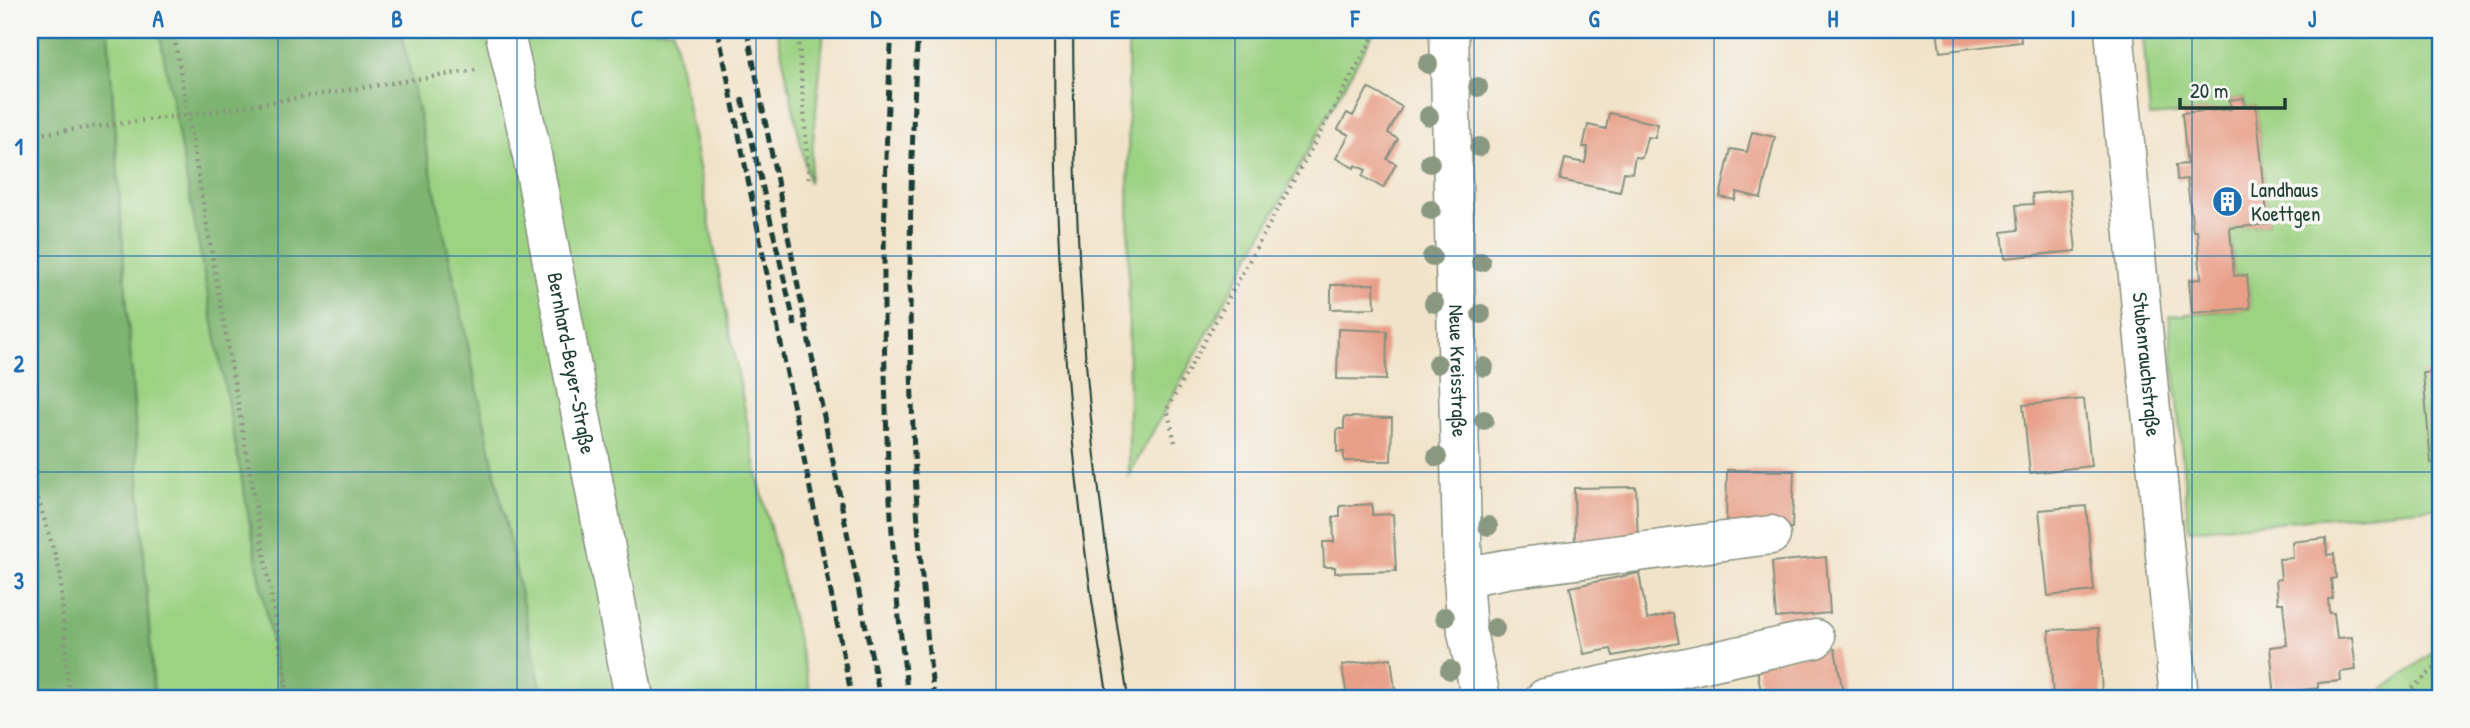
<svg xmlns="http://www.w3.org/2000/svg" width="2470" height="728" viewBox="0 0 2470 728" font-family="'Patrick Hand',sans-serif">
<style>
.green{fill:#9dd283;stroke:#5e885c;stroke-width:2}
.forest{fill:#7eb471;stroke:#4e7852;stroke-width:2}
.building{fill:#e89f88}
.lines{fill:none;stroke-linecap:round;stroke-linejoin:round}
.minor-casing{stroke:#88907e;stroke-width:41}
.path{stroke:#88907e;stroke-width:4.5;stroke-dasharray:2 5;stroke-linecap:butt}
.minor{stroke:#fff;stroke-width:38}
.tram{stroke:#1f3d34;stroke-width:2}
.rail{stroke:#1f3d34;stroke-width:5;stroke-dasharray:10 5;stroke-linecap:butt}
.tree{fill:#8b9880}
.grid{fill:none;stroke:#1f6fb2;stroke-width:2;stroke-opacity:0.55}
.labels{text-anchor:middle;stroke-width:7;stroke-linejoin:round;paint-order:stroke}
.poi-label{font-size:21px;fill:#1f3d34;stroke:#f6f6f2;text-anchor:start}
.street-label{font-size:21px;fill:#1f3d34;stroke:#f6f6f2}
.neatline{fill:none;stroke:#1f6fb2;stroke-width:2.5}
.grid-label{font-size:23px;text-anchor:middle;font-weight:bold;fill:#1f6fb2}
</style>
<rect width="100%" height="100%" fill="#f6f6f2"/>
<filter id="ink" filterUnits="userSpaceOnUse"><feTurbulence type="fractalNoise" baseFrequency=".0143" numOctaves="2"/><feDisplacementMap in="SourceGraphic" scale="14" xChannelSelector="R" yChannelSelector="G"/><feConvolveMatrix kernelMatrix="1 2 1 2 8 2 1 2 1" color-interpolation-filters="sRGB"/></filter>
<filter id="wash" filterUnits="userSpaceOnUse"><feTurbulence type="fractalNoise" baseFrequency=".00686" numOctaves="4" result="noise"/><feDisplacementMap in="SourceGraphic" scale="28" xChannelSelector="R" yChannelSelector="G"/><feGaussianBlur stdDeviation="1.57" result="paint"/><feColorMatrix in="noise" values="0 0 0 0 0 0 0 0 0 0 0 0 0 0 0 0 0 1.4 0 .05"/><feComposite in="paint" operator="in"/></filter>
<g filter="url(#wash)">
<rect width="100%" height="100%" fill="#f1e3c9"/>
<path class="green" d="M108 30H673L757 474 812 698H154Z
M777 30H824L809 183Z
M1128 30H1375L1129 475Z
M2224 30H2440V507L2189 530 2169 316 2250 308 2247 275 2234 276 2230 228 2268 224 2256 106 2245 107 2244 98 2230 100 2231 109 2150 116 2143 37Z
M2440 647V698H2372Z"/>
<path class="forest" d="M30 30H108L154 698H30Z
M159 30H401L543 698H282Z"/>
<g id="blocks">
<path class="building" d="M1543 30H1590V33H1543Z
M1937 30H2020L2021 42 1940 52Z
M1368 88 1402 107 1388 133 1398 139 1387 159 1396 164 1383 188 1362 176 1366 170 1355 165 1354 168 1336 158 1349 135 1338 129 1347 113 1353 116Z
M2244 98 2245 107 2256 106 2268 224 2230 228 2234 276 2247 275 2250 308 2192 313 2189 280 2201 279 2197 231H2193L2187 179 2177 180 2176 165 2187 164 2182 113 2231 109 2230 100Z
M1609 113 1658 124 1655 138 1647 137 1642 158 1635 157 1632 173 1624 172 1620 192 1560 180 1565 159 1585 163 1588 147H1583L1588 125 1606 129Z
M1752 132 1775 137 1761 198 1737 192 1735 200 1720 197 1731 149 1747 152Z
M2070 190 2076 251 2005 258 2002 232 2018 230 2016 205 2033 204 2032 194Z
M1374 284 1375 308 1331 309V285Z
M1338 329 1387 331 1386 380 1337 379Z
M2440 372V462L2431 463 2423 373Z
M2084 399 2091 466 2030 473 2023 405Z
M1344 417 1392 418 1391 461H1344V452H1337V429H1344Z
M1727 470 1794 471 1792 528H1726Z
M1636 487 1638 542 1575 544 1574 488Z
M1372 504V515L1393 514 1396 571 1335 573V567H1324L1323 542H1334L1333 517H1340V506Z
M2086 506 2094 591 2048 596 2039 510Z
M2326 538 2327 555 2334 554 2336 578 2331 579 2333 598 2328 599 2329 613H2334L2337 638 2352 637 2356 670 2340 672 2341 681 2318 683V688L2296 691V696L2275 698 2270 647 2287 645 2283 603H2278L2276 580 2281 579 2279 559 2293 558 2292 542Z
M1826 557 1830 613 1776 618 1772 562Z
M1639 573 1647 619 1673 613 1679 643 1613 656 1611 649 1584 654 1570 587Z
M2099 628 2102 698H2053L2049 630Z
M1835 649 1844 698H1762L1756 663Z
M1391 658 1396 698H1347L1342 665Z"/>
</g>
</g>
<g filter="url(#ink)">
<use href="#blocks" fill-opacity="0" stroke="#88907e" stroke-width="2"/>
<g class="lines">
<defs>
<g id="minor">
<path id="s1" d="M504 30 529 139 634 698"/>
<path id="s2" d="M1449 30 1463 577 1467 632 1481 698"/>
<path id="s3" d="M2114 30 2179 698"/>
<path d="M1463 577 1506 569 1771 535"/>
<path d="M1545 698 1815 639"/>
</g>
</defs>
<use href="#minor" class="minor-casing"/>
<path class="path" d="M173 30 289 698
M798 30 809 183
M30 135 187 115 476 70
M1175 442 1167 409 1377 30
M30 472 60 571 69 698
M2402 698 2440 663"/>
<use href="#minor" class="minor"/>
<path class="tram" d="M1054 30C1054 253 1068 478 1108 698
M1073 30C1074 149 1077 268 1088 386 1097 491 1112 595 1128 698"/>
<path class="rail" d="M718 30 852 698
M747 30 880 698
M892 30C881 207 881 384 894 561 897 607 903 653 908 698
M918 30C904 253 908 476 934 698
M742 98 795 326"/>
</g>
<g class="tree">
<circle cx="1428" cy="64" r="10"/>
<circle cx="1478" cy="87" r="10"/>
<circle cx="1429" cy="116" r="10"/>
<circle cx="1479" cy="147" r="10"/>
<circle cx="1430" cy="163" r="10"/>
<circle cx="1431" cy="210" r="10"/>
<circle cx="1432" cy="257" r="10"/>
<circle cx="1481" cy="262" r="10"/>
<circle cx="1434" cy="303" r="10"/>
<circle cx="1481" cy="314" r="10"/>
<circle cx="1437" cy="364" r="10"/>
<circle cx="1484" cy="367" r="10"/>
<circle cx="1484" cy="420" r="10"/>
<circle cx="1437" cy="457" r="10"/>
<circle cx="1488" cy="526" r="10"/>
<circle cx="1445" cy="617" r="10"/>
<circle cx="1495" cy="628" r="10"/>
<circle cx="1450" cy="670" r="10"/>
</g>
</g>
<path class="grid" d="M278 30V698M517 30V698M756 30V698M996 30V698M1235 30V698M1474 30V698M1714 30V698M1953 30V698M2192 30V698M30 256H2440M30 472H2440"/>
<defs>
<symbol id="building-disc" viewBox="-11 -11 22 22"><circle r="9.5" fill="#1f6fb2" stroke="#f6f6f2"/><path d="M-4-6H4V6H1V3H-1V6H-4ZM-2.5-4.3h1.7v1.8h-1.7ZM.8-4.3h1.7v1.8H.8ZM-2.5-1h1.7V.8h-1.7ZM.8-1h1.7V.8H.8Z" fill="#fff"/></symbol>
</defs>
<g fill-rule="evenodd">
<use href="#building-disc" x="2210" y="184" width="35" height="35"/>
</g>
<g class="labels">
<g class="poi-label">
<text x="2251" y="197">Landhaus<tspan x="2251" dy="24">Koettgen</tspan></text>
</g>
<g class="street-label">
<text dy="7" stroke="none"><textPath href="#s1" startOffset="340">Bernhard-Beyer-Straße</textPath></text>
<text dy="7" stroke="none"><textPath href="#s3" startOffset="336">Stubenrauchstraße</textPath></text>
<text dy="7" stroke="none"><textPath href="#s2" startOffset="341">Neue Kreisstraße</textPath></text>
</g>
</g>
<rect width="2470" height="728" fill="none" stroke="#f6f6f2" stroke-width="77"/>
<path d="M2180 98v10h105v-10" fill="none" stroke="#1f3d34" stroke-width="3.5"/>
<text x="2190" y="98" font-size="21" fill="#1f3d34" stroke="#f6f6f2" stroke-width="5" paint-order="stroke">20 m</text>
<rect x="38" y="38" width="2394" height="652" class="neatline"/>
<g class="grid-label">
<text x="158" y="27">A</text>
<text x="397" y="27">B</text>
<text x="637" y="27">C</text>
<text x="876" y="27">D</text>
<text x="1115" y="27">E</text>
<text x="1355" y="27">F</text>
<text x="1594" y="27">G</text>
<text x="1833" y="27">H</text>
<text x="2073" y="27">I</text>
<text x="2312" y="27">J</text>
<text x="19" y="155">1</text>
<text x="19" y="372">2</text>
<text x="19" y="589">3</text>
</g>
</svg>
